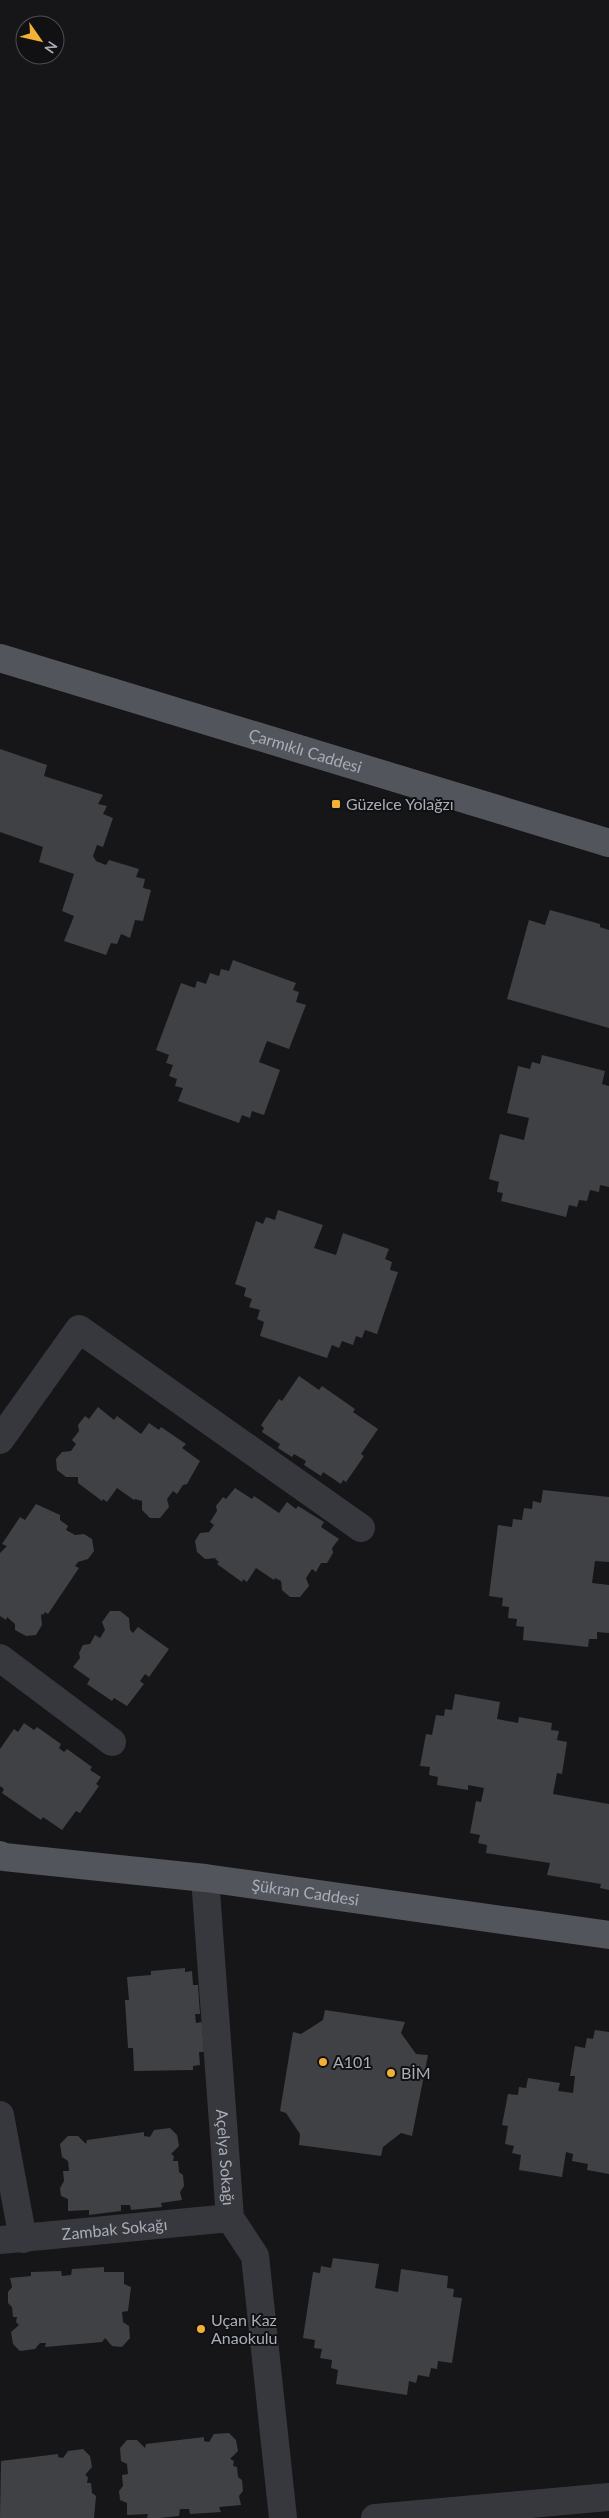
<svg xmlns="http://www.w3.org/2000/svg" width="609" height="2518" viewBox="0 0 609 2518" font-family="Lato,sans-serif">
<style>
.building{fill:#404145}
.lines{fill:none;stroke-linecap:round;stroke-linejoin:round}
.minor{stroke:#37383d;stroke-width:28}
.major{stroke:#53555c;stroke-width:28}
.poi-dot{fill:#f2b134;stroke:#111113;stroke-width:2}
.labels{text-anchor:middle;stroke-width:4;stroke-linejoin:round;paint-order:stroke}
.street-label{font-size:16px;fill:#a8adb8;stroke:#111113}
.poi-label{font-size:16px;fill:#a8adb8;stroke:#111113;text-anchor:start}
</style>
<rect width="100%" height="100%" fill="#161618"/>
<path class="building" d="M0 749 47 765 44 776 103 795 98 804 107 806 103 814 113 818 103 847 97 845 93 856 96 861 106 865 109 860 139 869 136 877 145 879 143 888 151 890 143 921 135 920 130 938 121 934 117 944 111 943 106 955 64 941 74 916 62 911 74 874 39 862 43 847 0 832Z
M550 910 600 924V927L609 930V1028L507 999 529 920 545 925Z
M233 960 296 983 293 990 299 992 296 1002 306 1005 289 1049 267 1041 259 1062 280 1070 264 1115 252 1111 250 1118 242 1115 239 1123 178 1101 183 1088 175 1086 177 1079 169 1076 173 1065 166 1063 169 1055 156 1050 181 983 195 988 197 981 206 984 210 973 219 976 221 969 229 971Z
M542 1055 605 1071 602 1084 609 1086V1187L600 1185 599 1192 590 1190 587 1201 579 1200 577 1207 569 1205 566 1217 501 1201 503 1193 497 1192 499 1182 489 1179 500 1134 524 1140 529 1118 507 1113 518 1066 530 1069 532 1062 540 1064Z
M278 1210 323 1225 314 1248 336 1255 343 1233 389 1249 385 1259 392 1262 390 1270 398 1272 377 1334 365 1330 362 1338 356 1336 353 1345 342 1341 339 1348 332 1345 327 1358 260 1336 264 1322 257 1319 260 1310 249 1307 252 1299 244 1296 246 1288 235 1284 256 1221 263 1224 266 1217 275 1220Z
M299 1376 319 1390 322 1386 355 1409 353 1412 378 1429 361 1454 364 1456 346 1482 343 1480 341 1484 323 1472 321 1476 304 1465 306 1461 294 1454 292 1457 278 1448 280 1444 262 1432 264 1428 261 1425 279 1399 282 1401Z
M98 1407 114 1420 117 1416 141 1434 149 1423 159 1430 161 1427 186 1444 182 1448 200 1461 187 1484 183 1485 177 1494 173 1491 167 1499 169 1507 160 1518H150L142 1510V1501L135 1499 134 1500 117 1488 107 1502 103 1499 102 1501 78 1483V1477H66L57 1470 56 1459 62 1452 71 1451 76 1444 72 1440 79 1431 78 1425 85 1416 89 1419Z
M235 1488 252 1499 254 1496 279 1513 287 1502 296 1509 298 1506 324 1522 321 1527 339 1539 332 1548 333 1553 327 1563H321L316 1572 312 1569 306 1578 309 1586 300 1597H290L282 1590 281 1581 275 1578 274 1580 256 1568 247 1582 243 1579 242 1582 217 1564 219 1562 215 1559 217 1558 205 1559 197 1552 195 1541 200 1533 209 1532 214 1525 210 1522 217 1511 216 1506 223 1497 226 1499Z
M543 1490 609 1497V1562L595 1561 592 1583 609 1585V1633L597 1632V1639H589L588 1647 523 1640 524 1627 516 1626 517 1619 508 1618 509 1607 502 1606 503 1598 489 1596 498 1525 512 1527 513 1519 522 1520 524 1508 532 1509 533 1501 541 1503Z
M36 1504 60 1515V1520L68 1526 66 1530 75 1535 84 1534 92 1539 94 1551 88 1559 78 1562 75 1566 79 1568 48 1614 45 1612 43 1615 41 1614 42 1625 36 1635 26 1636 15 1630V1624L7 1617 6 1620 0 1616V1553L7 1546 2 1544 20 1517 25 1520Z
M110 1611H120L129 1618 130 1630 133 1633 138 1627 169 1649 149 1677 145 1674 140 1681 144 1684 127 1706 114 1698 112 1701 87 1684 90 1679 73 1667 80 1658 79 1653 83 1645 90 1644 95 1635 100 1638 105 1630 102 1622Z
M455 1694 500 1702 497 1719 518 1723 519 1717 552 1723 551 1730 559 1731 557 1740 567 1742 562 1774 557 1773 553 1794 609 1804V1890L600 1888 601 1884 547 1875 550 1863 486 1853 487 1845 478 1843 480 1835 470 1833 476 1801 481 1802 484 1788 468 1785V1790L437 1785 438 1777 429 1775 430 1767 420 1766 426 1734 432 1735 436 1715 444 1716 445 1709 452 1710Z
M24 1723 34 1730 37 1727 61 1744 59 1748 64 1752 67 1749 92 1767 90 1770 101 1777 96 1784 99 1786 80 1813 76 1811 62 1830 43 1817 41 1820 2 1793 4 1789 0 1786V1749L14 1729 18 1732Z
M185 1968V1972L192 1971 193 1985H198L200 2014H195L196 2023 202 2022 204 2052H199L200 2065 193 2066V2070L134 2071 133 2048H128L125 2000H129L127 1977 151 1975V1971Z
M325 2010 405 2022 401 2033 416 2054 428 2055 412 2136 401 2133 383 2147 381 2156 299 2145 300 2134 286 2113 280 2111 293 2032 301 2034 323 2020Z
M595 2030 609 2032V2174L587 2170 588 2164 572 2161 573 2154 566 2152 562 2177 519 2170 521 2155 512 2153 514 2146 505 2144 508 2126 502 2125 508 2094 518 2095 519 2087 526 2088 528 2078 560 2083 558 2091 573 2093 575 2076H570L575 2046 585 2048 587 2038 593 2039Z
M170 2128 177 2135 179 2146 171 2154 174 2156 173 2161H178L179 2172 183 2175 184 2186 180 2192 182 2200 161 2203 162 2207 131 2210 130 2205H121V2211L89 2215V2210L68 2211V2199L61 2196 60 2188 64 2181 63 2171H69L68 2161 62 2157 60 2144 68 2136H78L86 2144 87 2140 144 2132V2136L150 2137 154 2130Z
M333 2258 379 2264 375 2288 398 2292 401 2269 448 2276 447 2288 454 2289 453 2297 462 2298 452 2363 438 2361 437 2369 431 2368 429 2377 418 2375 416 2383 409 2381 407 2395 336 2384 338 2370 331 2368 332 2360 320 2358 322 2349 314 2348 315 2340 303 2338 313 2272 320 2273 321 2266 331 2268Z
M104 2267V2272H124V2284L131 2287 128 2311 122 2312 123 2322 129 2326 130 2338 122 2347 112 2346 105 2338 102 2342 45 2347 46 2343H40L35 2349 20 2351 13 2344 11 2332 19 2325 16 2322 17 2317H13L12 2307 8 2303V2292L12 2287 10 2278 31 2276V2272L61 2271 62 2276 71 2275 72 2269Z
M229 2433 236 2440 238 2451 230 2459 234 2461 233 2466 237 2467 238 2477 242 2480 243 2491 239 2496 241 2505 219 2507 221 2512 190 2514 189 2509H180L179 2516 159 2518H147L148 2514 127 2515V2503L120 2500 119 2491 123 2486 122 2475 128 2474 127 2464 121 2461 120 2448 127 2440H137L145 2448 146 2444 204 2437V2441L209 2442 214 2434Z
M83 2449 90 2456 92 2467 85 2475 88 2477 87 2483H91L92 2493 96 2496 94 2518H0L1 2461 58 2454V2457L63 2458 68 2451Z"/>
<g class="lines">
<g class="minor">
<path d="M0 1440 79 1329 361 1528"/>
<path d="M0 1658 112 1742"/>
<path id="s1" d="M205 1878 230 2218 255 2256 283 2518"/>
<path d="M0 2115 23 2239"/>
<path id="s2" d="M0 2240 230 2218"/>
<path d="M375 2518 609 2497"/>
</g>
<g class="major">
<path id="s3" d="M0 658 609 843"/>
<path id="s4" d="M0 1855 4 1857 205 1878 609 1935"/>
</g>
</g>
<g class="poi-dot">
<rect x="331" y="799" width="10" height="10" rx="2.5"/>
<circle cx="323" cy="2062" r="5"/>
<circle cx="391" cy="2073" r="5"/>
<circle cx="201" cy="2329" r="5"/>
</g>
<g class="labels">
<g class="street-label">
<text dy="6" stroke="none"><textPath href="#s3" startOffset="319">Çarmıklı Caddesi</textPath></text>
<text dy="6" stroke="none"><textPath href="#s4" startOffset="308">Şükran Caddesi</textPath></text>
<text dy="6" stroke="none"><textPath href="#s1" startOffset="280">Açelya Sokağı</textPath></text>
<text dy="6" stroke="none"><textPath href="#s2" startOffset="115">Zambak Sokağı</textPath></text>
</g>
<g class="poi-label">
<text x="346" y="810">Güzelce Yolağzı</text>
<text x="333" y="2068">A101</text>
<text x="401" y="2079">BİM</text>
<text x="211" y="2326">Uçan Kaz<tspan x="211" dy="18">Anaokulu</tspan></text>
</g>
</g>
<g transform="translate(40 40) rotate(124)"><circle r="24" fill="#111113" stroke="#4d4f55"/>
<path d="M0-4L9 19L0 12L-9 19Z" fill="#f2b134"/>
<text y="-8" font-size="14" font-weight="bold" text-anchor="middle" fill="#a8adb8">N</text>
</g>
</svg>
